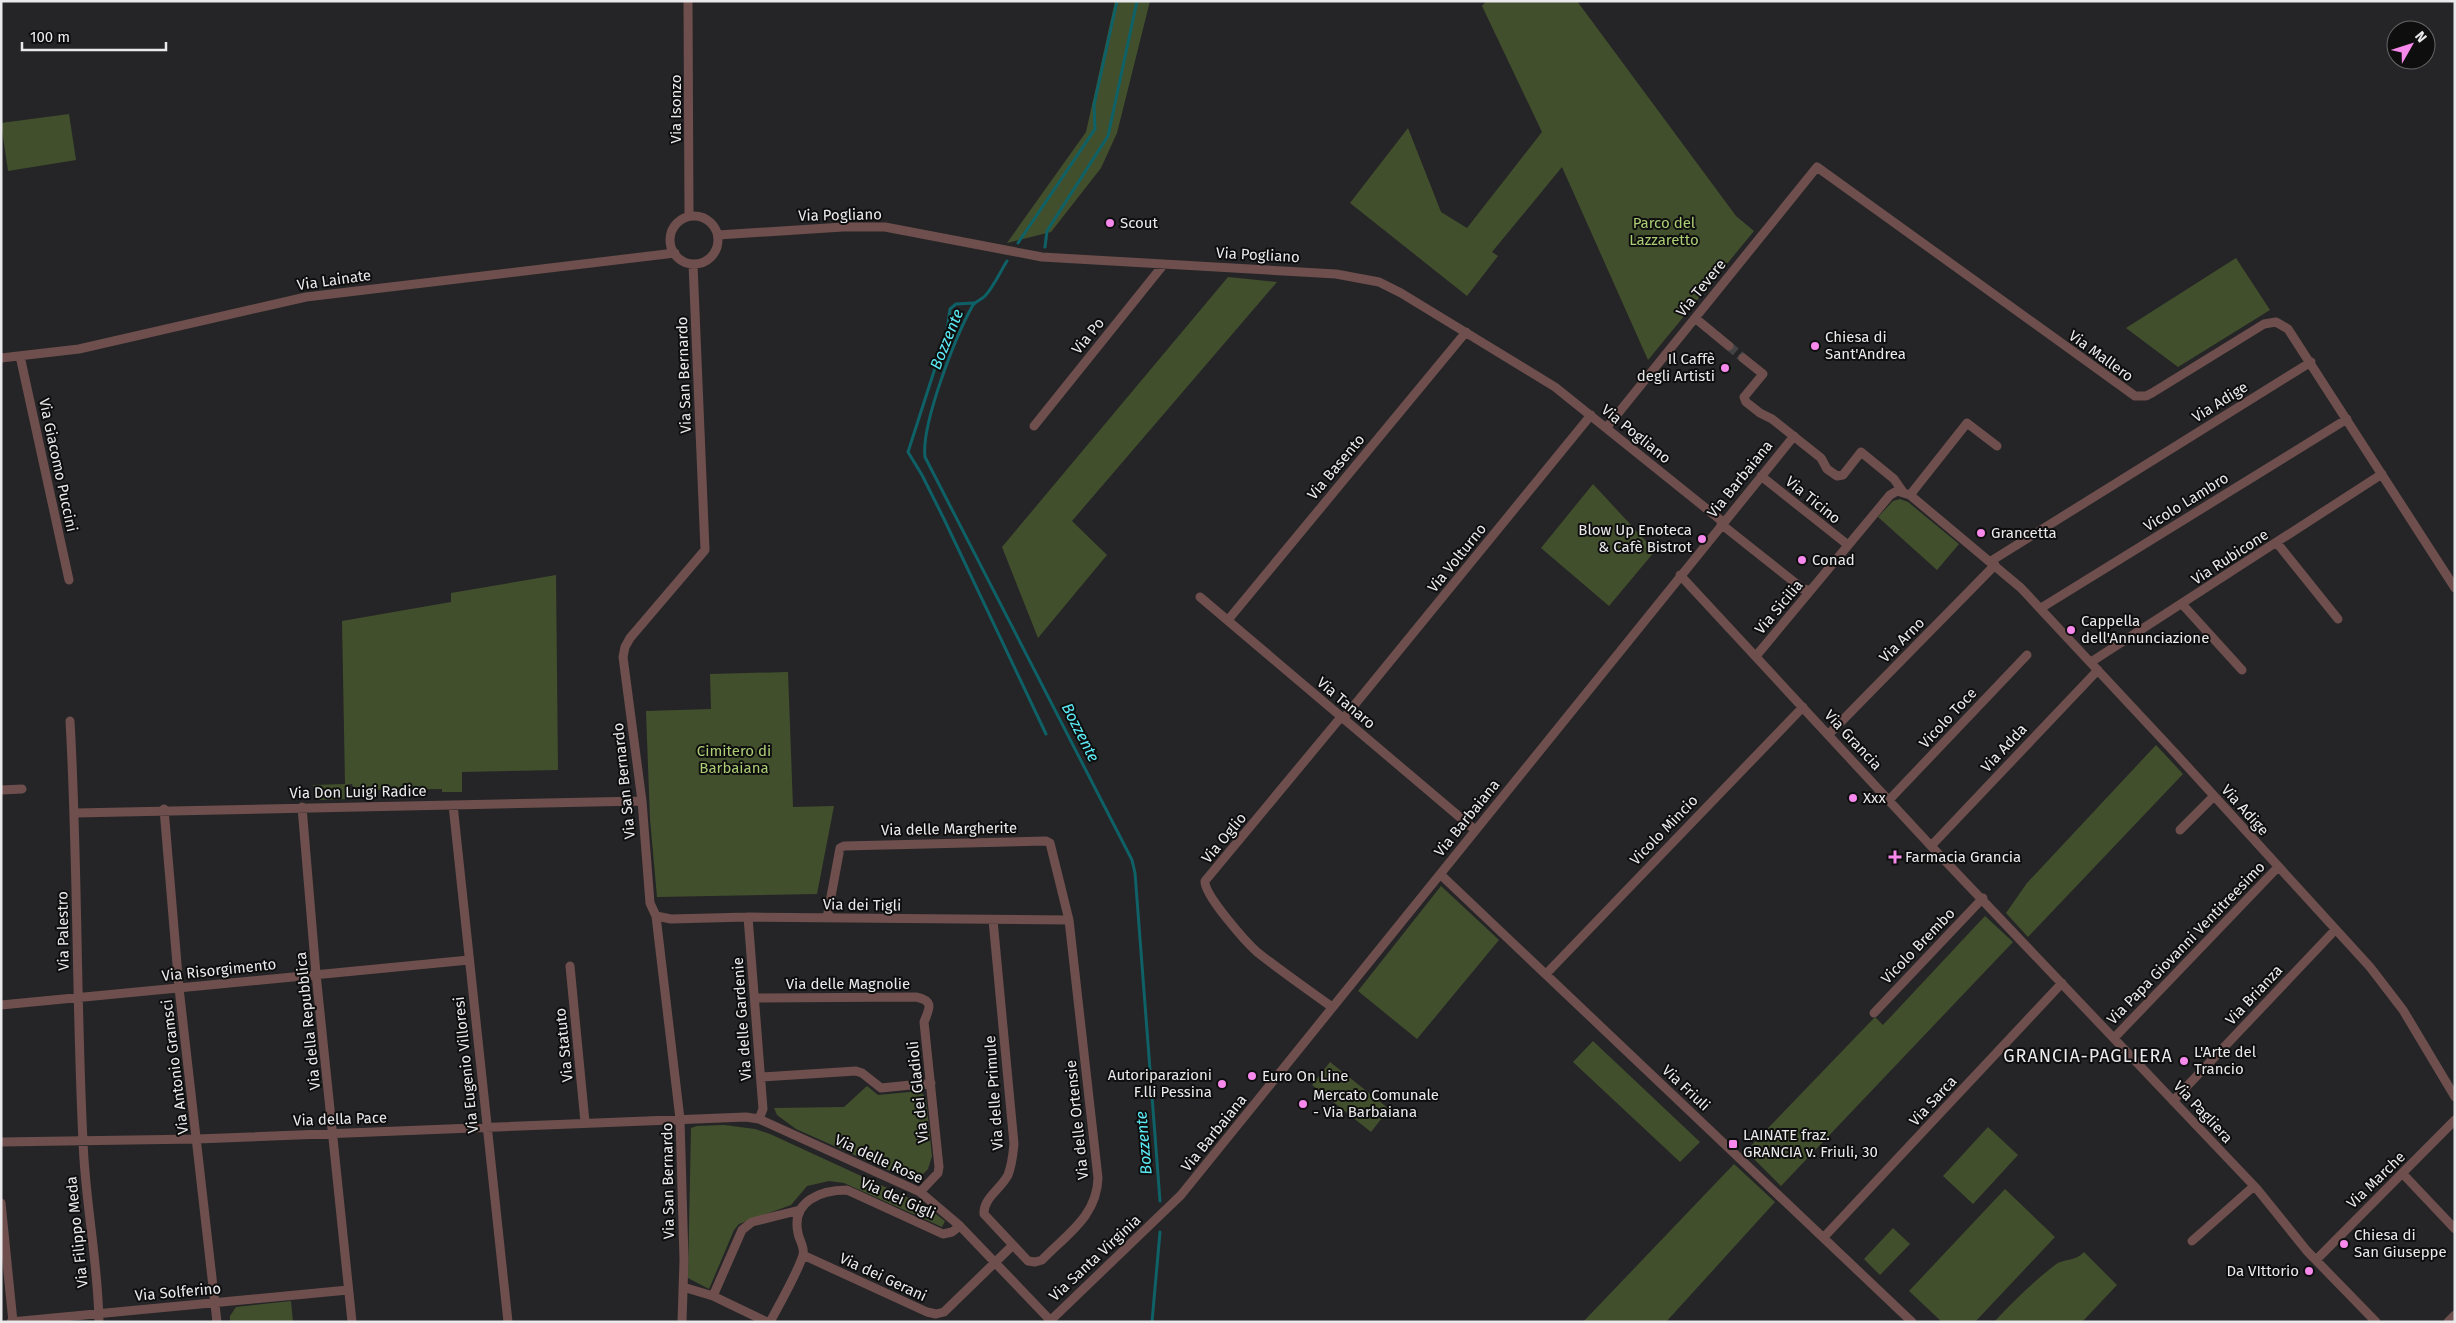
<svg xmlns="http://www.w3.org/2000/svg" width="2456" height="1323" viewBox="0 0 2456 1323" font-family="'Fira Sans',sans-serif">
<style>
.green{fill:#424f2c}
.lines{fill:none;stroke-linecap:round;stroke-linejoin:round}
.stream{stroke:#0e6267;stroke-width:3}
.minor-tunnel{stroke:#434345;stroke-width:9;stroke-dasharray:9 4.5;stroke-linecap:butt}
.minor{stroke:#6e4f4d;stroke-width:9}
.poi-dot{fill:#f788ec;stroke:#0e0e0f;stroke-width:2}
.labels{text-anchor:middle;stroke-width:4;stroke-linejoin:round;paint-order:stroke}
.street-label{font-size:15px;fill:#eaeaec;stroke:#0e0e0f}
.poi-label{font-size:15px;fill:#eaeaec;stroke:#0e0e0f;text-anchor:start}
.park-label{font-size:15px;fill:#accd74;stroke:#0e0e0f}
.water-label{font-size:16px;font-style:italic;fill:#5beaf4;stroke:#0e0e0f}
.quarter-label{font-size:18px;letter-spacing:1px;fill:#eaeaec;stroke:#0e0e0f}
</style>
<rect width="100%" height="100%" fill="#252527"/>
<path class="green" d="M1115 1H1150L1117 133 1101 168 1051 232 1007 243 1086 132Z
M1486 1H1577L1736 216 1754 231 1648 360 1562 167 1492 252 1498 256 1467 296 1350 203 1408 128 1441 212 1467 228 1542 132 1482 6Z
M69 114 76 160 8 171 1 123Z
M2236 258 2270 310 2178 367 2126 328Z
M1228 277 1277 282 1072 521 1107 555 1038 638 1002 547Z
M1593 484 1655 551 1609 606 1541 548Z
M1900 499 1908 502 1959 544 1937 570 1878 517 1893 501Z
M556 575 558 770 462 772V792H442V789L354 790 352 784 345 785V799L320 800 316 797 313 785 345 784 342 621 451 602V593Z
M788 672 793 807 834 806 817 894 657 897 650 819 646 711 711 709 710 674Z
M2156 745 2183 774 2028 937 2006 913 2027 883Z
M1441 886 1499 940 1417 1039 1358 991Z
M1985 916 2013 942 1781 1186 1746 1151 1875 1017 1883 1025Z
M1593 1041 1700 1142 1680 1162 1573 1062Z
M1330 1062 1389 1109 1371 1132 1312 1085Z
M867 1086 878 1095 920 1091 926 1098 932 1156 928 1169 915 1182 796 1129 777 1115 774 1108 844 1107Z
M724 1125 755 1129 770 1134 922 1204 945 1221 942 1227 844 1183 829 1181 807 1186 791 1205 739 1224 734 1230 709 1289 688 1278 691 1128 697 1126Z
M1988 1127 2018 1155 1973 1204 1943 1176Z
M1734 1164 1775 1202 1666 1322H1583Z
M2005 1189 2055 1237 1975 1322H1942L1909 1291Z
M1893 1228 1910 1244 1880 1275 1864 1259Z
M2084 1252 2117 1285 2082 1322H1994C2014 1301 2033 1282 2055 1265 2064 1258 2075 1262 2084 1252Z
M291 1301 293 1322H230V1316L236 1307Z"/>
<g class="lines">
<path class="stream" d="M1018 243 1095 129 1094 105 1117 1
M1045 247 1047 231 1108 136 1137 1
M1007 261C1000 272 994 286 985 296 981 300 976 301 973 305 956 335 921 424 925 457L1132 860 1135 873 1160 1201
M974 303 956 304 950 309 947 331 908 452 922 475 944 519 1046 734
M1152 1322 1160 1232"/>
<path class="minor-tunnel" d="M1729 346 1743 358"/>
<path class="minor" d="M688 1 689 216
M670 240a24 24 0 1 1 48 0a24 24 0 1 1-48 0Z
M718 235 843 227H885L1042 257 1336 274 1379 282 1401 293 1555 387 1723 522
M1695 318 1729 346
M20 356 69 580
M1 358 79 349 306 297 675 253
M1743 358 1763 374 1744 397 1746 402 1760 413 1772 419 1821 458 1827 469 1837 476 1843 475 1861 452 1894 479 1903 492
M1034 426 1164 264
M1607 427 1817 167 2135 396H2146L2152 393 2264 324 2276 322 2288 329 2455 588
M1761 476 1848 545
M1910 495 1967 423 1997 446
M1721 524 1803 589 1809 590
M2277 543 2338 619
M1991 561 2311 362
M1680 575 1931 846 2257 1189 2307 1251 2376 1322
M1200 597 1475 830
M2182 604 2242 670
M2041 608 2347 419
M1228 620 1466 332
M1756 656 1890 495 1897 491 1910 495 2021 588 2175 753 2370 967 2403 1010 2455 1097
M2091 662 2382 474
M1343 719 1591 415
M70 721C78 861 76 1001 83 1141 85 1201 98 1261 99 1322
M1829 734 1995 565
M1 790 22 789
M1889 800 2027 655
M453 805 508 1322
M302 807 316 974 352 1322
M164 809 179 988 217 1322
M75 813 642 801
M2180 830 2214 796
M1931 846 2098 670
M1440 874 1912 1322
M656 916 671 919 748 917 1069 920
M748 917 763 1109 759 1119
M827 918 840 848 844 846 1046 841 1050 843 1069 920 1098 1178C1097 1216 1067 1234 1042 1260L1035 1262 1028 1261 984 1214C983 1198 1001 1189 1008 1175 1012 1165 1013 1154 1014 1144L993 920
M570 966 585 1122
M1546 974 1803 707
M755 998 916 997C935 1001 929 1009 924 1022L939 1167 938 1173 920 1192
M1 1005 469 960
M1332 1007C1307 989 1281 971 1257 952 1246 942 1204 895 1205 881L1341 717
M1874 1013 1983 898
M2114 1038 2278 867
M761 1077 856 1071 862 1073 881 1088 931 1083
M2173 1101 2335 930
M1 1142 197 1139 746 1117 759 1119 920 1192 960 1226 1050 1320
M2403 1174 2455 1229
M1 1203 13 1322
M1824 1237 2062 983
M2192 1241 2254 1186
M803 1255 927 1312 936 1314 944 1312 1013 1245
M2316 1260 2455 1120
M683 1287 713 1296 767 1322
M713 1296 742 1230 752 1222 800 1210
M11 1322 348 1290
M682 1322 684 1260 680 1119 656 916 650 903 642 801 623 657 625 647 630 638 705 550 693 264
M770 1322C779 1305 798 1272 803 1255 805 1247 799 1240 798 1233 791 1201 821 1190 847 1190L943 1234 952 1232 960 1226
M1049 1322 1181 1195 1794 436
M2448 1322 2455 1315"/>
</g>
<g class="poi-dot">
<circle cx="1110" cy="223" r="5"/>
<circle cx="1815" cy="346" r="5"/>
<circle cx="1725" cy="368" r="5"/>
<circle cx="1981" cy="533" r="5"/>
<circle cx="1702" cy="539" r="5"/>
<circle cx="1802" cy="560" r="5"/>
<circle cx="2071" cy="630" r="5"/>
<circle cx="1853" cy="798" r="5"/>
<path d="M1892.5 849.5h5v5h5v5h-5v5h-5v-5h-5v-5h5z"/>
<circle cx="2184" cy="1061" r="5"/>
<circle cx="1252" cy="1076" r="5"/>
<circle cx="1222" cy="1084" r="5"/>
<circle cx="1303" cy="1104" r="5"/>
<rect x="1728" y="1139" width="10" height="10" rx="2.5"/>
<circle cx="2344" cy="1244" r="5"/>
<circle cx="2309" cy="1271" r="5"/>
</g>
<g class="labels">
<g class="street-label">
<text transform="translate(676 109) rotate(-90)" y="5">Via Isonzo</text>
<text transform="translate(840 215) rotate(-1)" y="5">Via Pogliano</text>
<text transform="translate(1258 255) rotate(3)" y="5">Via Pogliano</text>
<text transform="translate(334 280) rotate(-8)" y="5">Via Lainate</text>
<text transform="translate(1701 288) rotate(-51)" y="5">Via Tevere</text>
<text transform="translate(1088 336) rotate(-51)" y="5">Via Po</text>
<text transform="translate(2101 356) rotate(36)" y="5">Via Mallero</text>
<text transform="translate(684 375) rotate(-92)" y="5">Via San Bernardo</text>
<text transform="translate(2220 402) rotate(-32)" y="5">Via Adige</text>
<text transform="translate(1636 434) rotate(39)" y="5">Via Pogliano</text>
<text transform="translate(58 465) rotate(78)" y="5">Via Giacomo Puccini</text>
<text transform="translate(1336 467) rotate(-50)" y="5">Via Basento</text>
<text transform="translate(1740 479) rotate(-51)" y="5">Via Barbaiana</text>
<text transform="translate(1813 500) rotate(39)" y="5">Via Ticino</text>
<text transform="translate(2186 502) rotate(-32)" y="5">Vicolo Lambro</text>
<text transform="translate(2230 557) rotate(-33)" y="5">Via Rubicone</text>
<text transform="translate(1457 558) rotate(-51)" y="5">Via Volturno</text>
<text transform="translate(1779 607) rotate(-50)" y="5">Via Sicilia</text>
<text transform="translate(1902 640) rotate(-45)" y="5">Via Arno</text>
<text transform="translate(1346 703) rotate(40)" y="5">Via Tanaro</text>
<text transform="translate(1948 718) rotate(-47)" y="5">Vicolo Toce</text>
<text transform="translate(1853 740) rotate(47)" y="5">Via Grancia</text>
<text transform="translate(2004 748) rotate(-47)" y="5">Via Adda</text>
<text transform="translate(624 781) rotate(-96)" y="5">Via San Bernardo</text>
<text transform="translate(358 792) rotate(-1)" y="5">Via Don Luigi Radice</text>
<text transform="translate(2245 810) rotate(48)" y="5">Via Adige</text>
<text transform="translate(1467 818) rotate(-51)" y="5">Via Barbaiana</text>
<text transform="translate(949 829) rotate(-1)" y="5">Via delle Margherite</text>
<text transform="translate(1664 830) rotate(-46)" y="5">Vicolo Mincio</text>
<text transform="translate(1224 838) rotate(-50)" y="5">Via Oglio</text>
<text transform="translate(862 905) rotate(1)" y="5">Via dei Tigli</text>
<text transform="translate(63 931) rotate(-91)" y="5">Via Palestro</text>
<text transform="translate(2186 943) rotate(-46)" y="5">Via Papa Giovanni Ventitreesimo</text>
<text transform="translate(1918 946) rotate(-46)" y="5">Vicolo Brembo</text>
<text transform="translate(219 970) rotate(-6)" y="5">Via Risorgimento</text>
<text x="848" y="989">Via delle Magnolie</text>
<text transform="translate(2254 995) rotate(-47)" y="5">Via Brianza</text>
<text transform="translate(742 1019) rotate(-94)" y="5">Via delle Gardenie</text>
<text transform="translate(308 1021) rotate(-96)" y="5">Via della Repubblica</text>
<text transform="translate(564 1045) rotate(-96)" y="5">Via Statuto</text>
<text transform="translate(466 1065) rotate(-96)" y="5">Via Eugenio Villoresi</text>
<text transform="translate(175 1067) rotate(-97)" y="5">Via Antonio Gramsci</text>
<text transform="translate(1686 1088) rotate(43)" y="5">Via Friuli</text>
<text transform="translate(918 1092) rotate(-96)" y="5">Via dei Gladioli</text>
<text transform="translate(994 1093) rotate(-94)" y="5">Via delle Primule</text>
<text transform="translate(1933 1101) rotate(-47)" y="5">Via Sarca</text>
<text transform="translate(2203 1112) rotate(47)" y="5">Via Pagliera</text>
<text transform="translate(340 1119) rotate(-2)" y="5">Via della Pace</text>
<text transform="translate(1077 1120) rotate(-96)" y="5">Via delle Ortensie</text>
<text transform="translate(1214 1133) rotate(-51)" y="5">Via Barbaiana</text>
<text transform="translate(879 1159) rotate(25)" y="5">Via delle Rose</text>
<text transform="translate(2376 1180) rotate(-44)" y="5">Via Marche</text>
<text transform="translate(668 1181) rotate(-91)" y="5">Via San Bernardo</text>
<text transform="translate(898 1198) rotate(24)" y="5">Via dei Gigli</text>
<text transform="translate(77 1232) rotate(-96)" y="5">Via Filippo Meda</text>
<text transform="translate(1095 1258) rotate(-43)" y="5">Via Santa Virginia</text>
<text transform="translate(883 1277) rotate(25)" y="5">Via dei Gerani</text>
<text transform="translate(178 1292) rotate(-5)" y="5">Via Solferino</text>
</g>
<g class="poi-label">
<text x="1120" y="228">Scout</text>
<text x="1825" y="342">Chiesa di<tspan x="1825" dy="17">Sant'Andrea</tspan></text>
<text x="1715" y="364" text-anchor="end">Il Caffè<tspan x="1715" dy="17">degli Artisti</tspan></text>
<text x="1692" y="535" text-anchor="end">Blow Up Enoteca<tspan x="1692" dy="17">&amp; Cafè Bistrot</tspan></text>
<text x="1991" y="538">Grancetta</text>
<text x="1812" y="565">Conad</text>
<text x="2081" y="626">Cappella<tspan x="2081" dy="17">dell'Annunciazione</tspan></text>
<text x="1863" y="803">Xxx</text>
<text x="1905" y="862">Farmacia Grancia</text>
<text x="2194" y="1057">L'Arte del<tspan x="2194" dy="17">Trancio</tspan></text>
<text x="1212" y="1080" text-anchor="end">Autoriparazioni<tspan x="1212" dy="17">F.lli Pessina</tspan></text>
<text x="1262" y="1081">Euro On Line</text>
<text x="1313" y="1100">Mercato Comunale<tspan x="1313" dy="17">- Via Barbaiana</tspan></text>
<text x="1743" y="1140">LAINATE fraz.<tspan x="1743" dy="17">GRANCIA v. Friuli, 30</tspan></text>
<text x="2354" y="1240">Chiesa di<tspan x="2354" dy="17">San Giuseppe</tspan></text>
<text x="2299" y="1276" text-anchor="end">Da VIttorio</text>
</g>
<g class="park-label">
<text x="1664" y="228">Parco del<tspan x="1664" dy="17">Lazzaretto</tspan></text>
<text x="734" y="756">Cimitero di<tspan x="734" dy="17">Barbaiana</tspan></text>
</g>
<g class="water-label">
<text transform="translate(946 339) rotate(-68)" y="6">Bozzente</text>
<text transform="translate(1081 732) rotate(63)" y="6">Bozzente</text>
<text transform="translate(1143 1143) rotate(-95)" y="6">Bozzente</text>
</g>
<g class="quarter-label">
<text x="2088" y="1062">GRANCIA-PAGLIERA</text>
</g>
</g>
<rect width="2456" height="1323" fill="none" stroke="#eaeaec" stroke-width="5"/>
<g transform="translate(2411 45) rotate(51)"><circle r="24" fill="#0e0e0f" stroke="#666667"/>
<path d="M0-4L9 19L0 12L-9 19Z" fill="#f788ec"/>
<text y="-8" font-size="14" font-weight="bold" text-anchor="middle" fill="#eaeaec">N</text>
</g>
<path d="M22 42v8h144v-8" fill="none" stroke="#eaeaec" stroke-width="2.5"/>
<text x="30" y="42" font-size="15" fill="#eaeaec" stroke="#0e0e0f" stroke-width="4" paint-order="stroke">100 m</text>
</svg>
